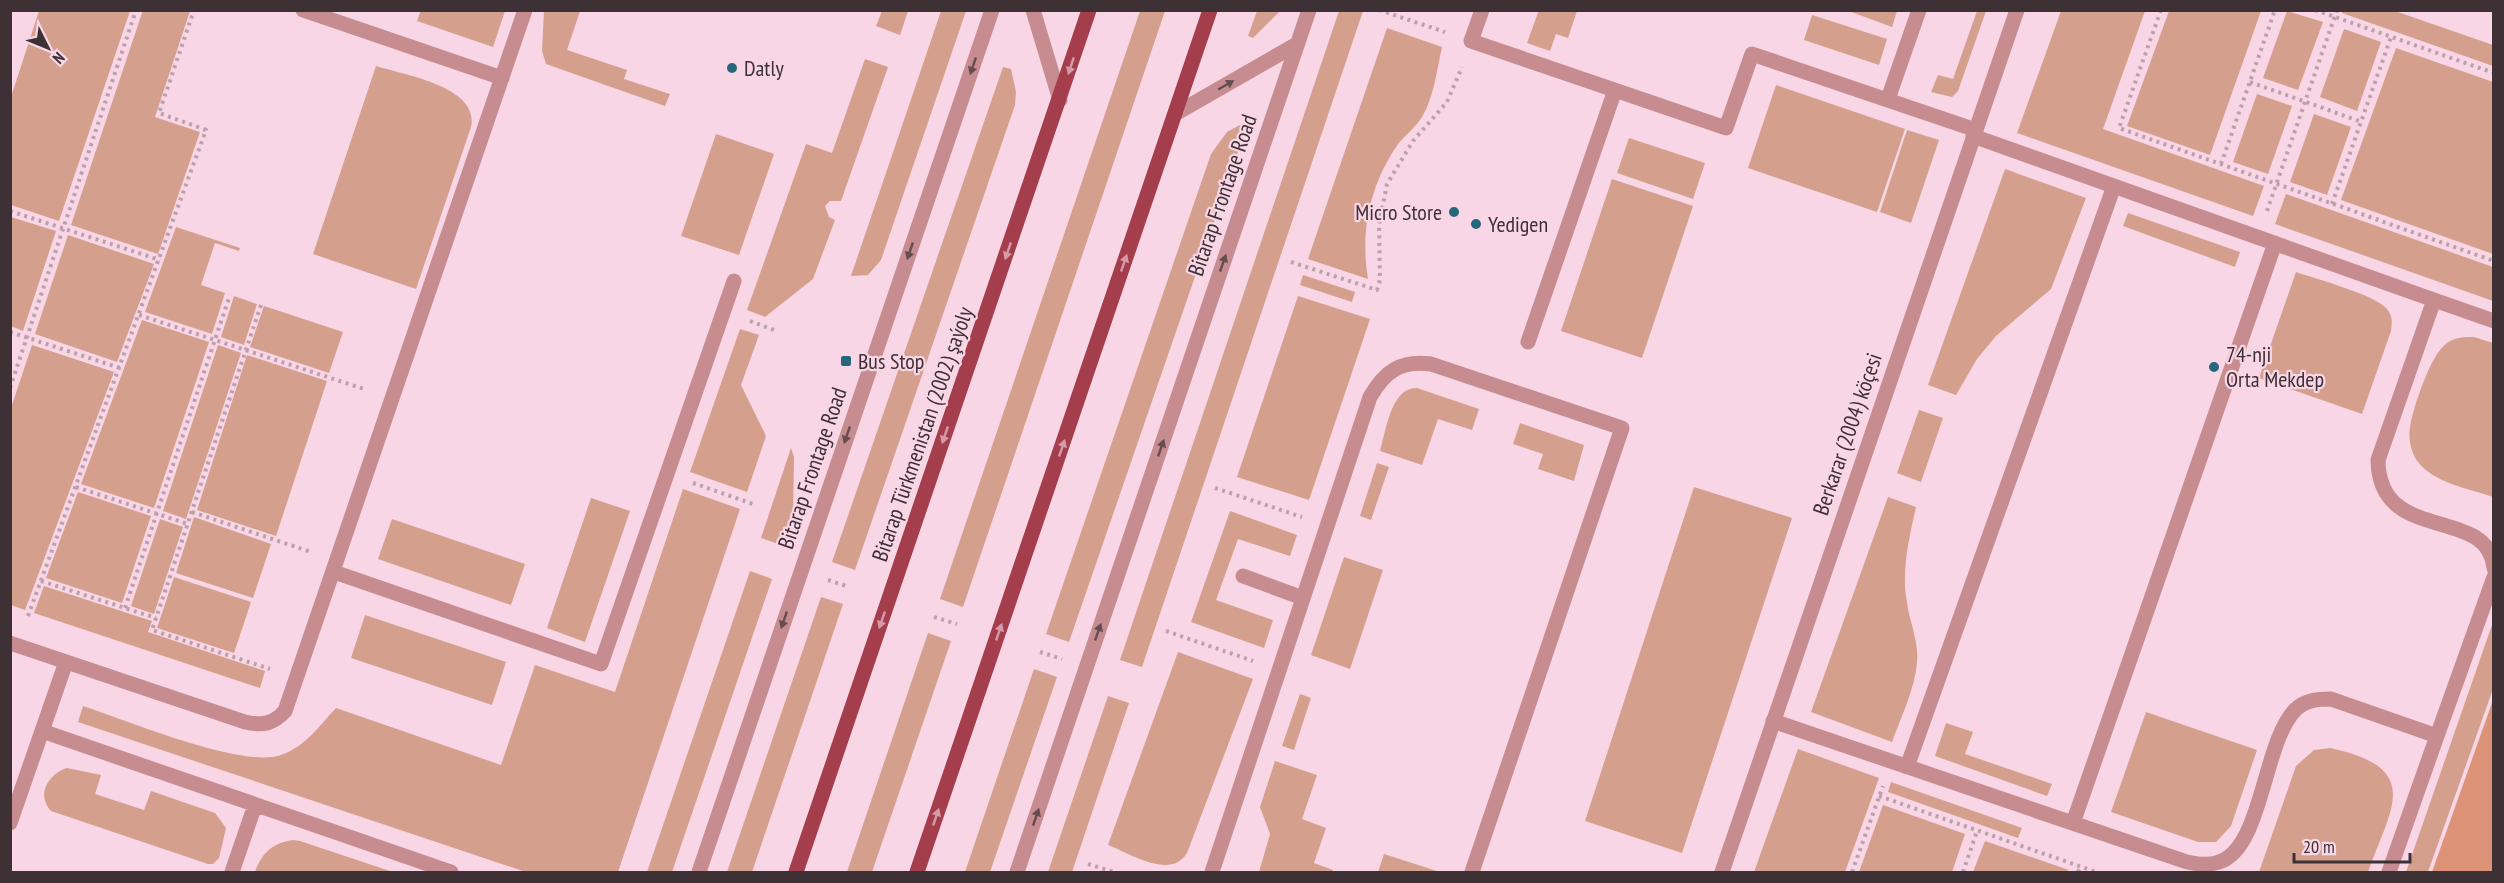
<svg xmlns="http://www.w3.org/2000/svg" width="2504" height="883" viewBox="0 0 2504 883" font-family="'PT Sans Narrow',sans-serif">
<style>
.green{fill:#d4a08d}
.forest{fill:#dd9378}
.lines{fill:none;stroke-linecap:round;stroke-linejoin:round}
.path{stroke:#bca0ac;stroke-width:4;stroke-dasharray:3 4.5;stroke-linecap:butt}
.service{stroke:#c68c8f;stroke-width:15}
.minor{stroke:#c68c8f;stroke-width:15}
.tertiary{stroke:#c68c8f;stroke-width:15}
.primary{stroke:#a43e4c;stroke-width:15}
.oneway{fill:#674c51}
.oneway2{fill:#d699a8}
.poi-dot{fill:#26687b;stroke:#f8d6e5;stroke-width:2}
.labels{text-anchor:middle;stroke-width:4.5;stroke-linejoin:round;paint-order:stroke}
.poi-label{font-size:22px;fill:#3e3136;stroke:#f8d6e5;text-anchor:start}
.street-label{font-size:22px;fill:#3e3136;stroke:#f8d6e5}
</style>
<rect width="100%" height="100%" fill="#f8d6e5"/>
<path class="green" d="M143 10 190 11 155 117 200 132 158 254 71 225Z
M421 10H505V11L493 47 417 21Z
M1539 10 1577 11 1568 38 1556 34 1550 51 1527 43Z
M1846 10H1897V11L1892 27Z
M39 11H130L59 221 11 205V97Z
M544 11H580L567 50 627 70 624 79 670 94 665 106 546 64 542 51Z
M882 11H908L900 35 876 26Z
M941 11H966L881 260 868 275 851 276Z
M1140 11H1165L963 607 940 599Z
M1257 11H1280L1253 38 1248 36Z
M1339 11H1363L1142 667 1120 660Z
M1977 11H1986L1958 91 1952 97 1931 92 1938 75 1953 79Z
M2061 11H2145L2103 129 2264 186 2253 216 2017 133Z
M2169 11H2261L2210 155 2127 126Z
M2287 11 2323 22 2298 90 2263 78Z
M2343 11H2395L2493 45V66L2342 13Z
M1812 15 1887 39 1879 65 1804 40Z
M1387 28 1442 47C1437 69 1434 97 1422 117 1416 127 1405 135 1398 144 1370 185 1360 230 1368 279L1308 259Z
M2344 29 2381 42 2357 111 2320 97Z
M2396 48 2493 82V254L2341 200Z
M865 59 888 67 841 201H830L825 206 829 217 835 220 813 279 765 317 747 310 806 144 832 153Z
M376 66C405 75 480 87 471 127L416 289 313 254Z
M1003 67 1011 69 1016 92 1015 105 855 570 832 562Z
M1776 85 1905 129 1877 212 1748 168Z
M2257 94 2292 106 2268 174 2233 162Z
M2314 114 2351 127 2327 195 2290 182Z
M1249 120 1069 642 1046 634 1211 154 1227 132Z
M1907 130 1939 140 1911 223 1880 212Z
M716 134 774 154 739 255 681 236Z
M1629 138 1705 163 1693 199 1617 173Z
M2005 169 2086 198 2051 289 1996 336 1977 359 1956 395 1928 385Z
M1612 179 1693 206 1642 358 1561 331Z
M2286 194 2493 267V301L2275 224Z
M2128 213 2240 252 2235 267 2123 226Z
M11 217 56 231 23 331 11 326Z
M176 227 240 248 239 251 215 243 201 285 225 293 212 334 145 312Z
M68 235 154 264 117 362 35 334Z
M2296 272C2316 279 2376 295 2387 309 2393 316 2392 323 2391 331L2362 414 2259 378Z
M1303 275 1355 292 1352 302 1300 285Z
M234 296 257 304 244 345 221 337Z
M1298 296 1370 319 1309 500 1237 477Z
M264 306 343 332 329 373 250 347Z
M142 320 209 342 154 508 81 484Z
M740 329 759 335 741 385 766 436 747 492 690 472Z
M2474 337 2493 343V497C2470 489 2434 483 2418 462 2411 453 2408 439 2410 427 2413 408 2431 353 2447 343 2455 337 2465 337 2474 337Z
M32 345 114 372 25 610 11 605V408Z
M218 345 241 353 186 519 163 511Z
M247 355 327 381 276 536 197 510Z
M1417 388 1479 409 1472 430 1438 419 1422 465 1380 451C1386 431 1391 387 1417 388Z
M1919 410 1943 418 1921 482 1897 473Z
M1520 423 1584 445 1574 481 1538 469 1543 454 1513 444Z
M791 448 794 457 793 518 784 546 761 538Z
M1377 463 1389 467 1371 520 1360 516Z
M1694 487 1792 518 1682 853 1585 821Z
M683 489 740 509 618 872H526L78 722 83 706C126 720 243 769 281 755 306 746 319 726 336 708L501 765 535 665 615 692Z
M78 492 151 516 122 603 46 578Z
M1888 497 1916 507C1909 539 1901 571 1907 603 1910 623 1919 642 1917 662 1915 689 1901 717 1892 742L1811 712Z
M591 498 630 511 585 642 547 628Z
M1230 511 1297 535 1290 556 1238 539 1216 600 1273 620 1264 648 1191 622Z
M194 517 271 544 253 598 176 573Z
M160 519 183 527 154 614 131 606Z
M392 519 525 564 511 605 378 559Z
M1344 557 1383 570 1350 669 1311 655Z
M750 571 772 579 672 872H647Z
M174 577 251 602 234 653 157 628Z
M44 586 152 621 148 632 265 671 260 688 34 613Z
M821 597 843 604 752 872H727Z
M365 615 506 662 492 705 351 658Z
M2493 622V689L2428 872H2406Z
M928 633 951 641 872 872H847Z
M1178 652 1253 679 1187 853C1171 880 1131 854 1108 845Z
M1034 669 1057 677 990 872H965Z
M1300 694 1311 698 1294 750 1282 746Z
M1108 696 1129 703 1072 872H1048Z
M2146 712 2257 750 2231 826 2216 842H2198L2111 812Z
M1946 723 1973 732 1965 754 2052 784 2047 796 1935 756Z
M2330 748C2423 768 2392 806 2368 872H2259L2296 766 2314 750Z
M1798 749 1879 778 1845 872H1754Z
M1275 761 1317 775 1302 819 1326 828 1314 863 1333 870 1332 872H1259L1270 834 1260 807Z
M67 768 101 775 95 794 144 810 151 791 215 813 226 828 219 858 213 864H208L51 811C36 795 48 774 67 768Z
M1891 782 2022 828 2018 838 1888 792Z
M1883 805 1965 834 1952 872H1859Z
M293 840 300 841 393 872H255C262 853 272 843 293 840Z
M1985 841 2069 870 2064 872H1973Z
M1384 854 1440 872H1378Z"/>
<path class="forest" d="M2493 700V872H2432Z"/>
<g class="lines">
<path class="path" d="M1379 10 1445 32
M2161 10 2119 128 2494 261
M2315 10 2494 73
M2250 82 2362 122
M2221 164 2275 10
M2332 204 2391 37
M10 211 160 260
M2267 211 2337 10
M1291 262 1377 290 1380 280 1379 224 1387 184 1413 141 1447 102 1462 67
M261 305 152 630 270 669
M139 315 367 390
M750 321 774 330
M10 332 120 368
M10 388 136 10
M693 483 756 505
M76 487 188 524
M1215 488 1302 517
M192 512 311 552
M828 580 849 587
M41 581 156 618
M125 608 230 295
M28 616 206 130 159 113 194 10
M934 617 957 624
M1166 631 1253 661
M1040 652 1062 659
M1879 796 2096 872
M1088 864 1114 872
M1852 872 1883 786
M1963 872 1977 831
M2078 872 2080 867"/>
<path class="service" d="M303 10 502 78
M1482 10 1471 41 1726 128 1752 54 1976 130
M1888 99 1919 10
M1973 136 2434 300 2378 460C2379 546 2488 504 2494 568
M2434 300 2494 321
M1528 342 1615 90
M334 572 601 664 734 281
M1243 576 1303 598
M10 643 245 722C263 726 273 724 285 711L525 10
M1773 721 2187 862C2197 864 2208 866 2219 862 2263 848 2263 741 2296 709 2306 700 2318 699 2331 699L2437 736 2494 577
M42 731 451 872
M1907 767 2114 186
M10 823 66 662
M2073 823 2275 243
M232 872 255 805
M1212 872 1370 397C1385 371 1401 360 1431 364L1622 428 1472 872
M2389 872 2437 736"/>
<path class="minor" d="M1033 10 1060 100
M1175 114 1297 44
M699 872 992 10
M1017 872 1309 10"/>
<path class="tertiary" d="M1722 872 2017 10"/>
<path class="primary" d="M796 872 1089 10
M917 872 1210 10"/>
</g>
<defs><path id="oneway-solid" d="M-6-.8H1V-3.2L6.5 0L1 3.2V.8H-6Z" transform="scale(1.5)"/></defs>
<g class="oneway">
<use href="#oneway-solid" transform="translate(973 66) rotate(109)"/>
<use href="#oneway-solid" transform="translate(1226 85) rotate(-30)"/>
<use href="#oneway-solid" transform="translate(910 251) rotate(109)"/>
<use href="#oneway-solid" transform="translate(1223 263) rotate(-71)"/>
<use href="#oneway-solid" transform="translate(847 435) rotate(109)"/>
<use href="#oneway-solid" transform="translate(1161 448) rotate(-71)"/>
<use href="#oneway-solid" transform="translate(784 620) rotate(109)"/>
<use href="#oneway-solid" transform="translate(1098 632) rotate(-71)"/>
<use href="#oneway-solid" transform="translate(1036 817) rotate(-71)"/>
</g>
<g class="oneway2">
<use href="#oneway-solid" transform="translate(1071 66) rotate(108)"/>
<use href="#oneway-solid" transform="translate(1008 251) rotate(109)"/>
<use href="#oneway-solid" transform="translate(1124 263) rotate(-71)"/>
<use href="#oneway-solid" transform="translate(945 435) rotate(109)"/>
<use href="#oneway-solid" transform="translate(1062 448) rotate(-71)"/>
<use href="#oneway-solid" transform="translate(882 620) rotate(109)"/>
<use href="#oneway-solid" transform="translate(999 632) rotate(-71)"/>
<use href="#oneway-solid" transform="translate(936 817) rotate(-71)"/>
</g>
<g class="poi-dot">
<circle cx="732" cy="68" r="6"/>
<circle cx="1454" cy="212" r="6"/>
<circle cx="1476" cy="224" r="6"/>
<rect x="840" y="355" width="12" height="12" rx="3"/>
<circle cx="2214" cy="367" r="6"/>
</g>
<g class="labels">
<g class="poi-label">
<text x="744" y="76">Datly</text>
<text x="1442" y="220" text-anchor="end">Micro Store</text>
<text x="1488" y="232">Yedigen</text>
<text x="2226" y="362">74-nji<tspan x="2226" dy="25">Orta Mekdep</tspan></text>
<text x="858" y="369">Bus Stop</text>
</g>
<g class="street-label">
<text transform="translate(1222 195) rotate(-71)" y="8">Bitarap Frontage Road</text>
<text transform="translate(922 434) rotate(-71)" y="8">Bitarap Türkmenistan (2002) şaýoly</text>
<text transform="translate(1847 434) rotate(-71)" y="8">Berkarar (2004) köçesi</text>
<text transform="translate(812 468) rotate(-71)" y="8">Bitarap Frontage Road</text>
</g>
</g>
<rect width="2504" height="883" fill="none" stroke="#3e3136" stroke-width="24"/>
<g transform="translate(48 48) rotate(133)" stroke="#f8d6e5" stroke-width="4.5" paint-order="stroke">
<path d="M0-4.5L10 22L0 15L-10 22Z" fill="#3e3136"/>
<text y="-9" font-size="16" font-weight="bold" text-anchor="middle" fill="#3e3136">N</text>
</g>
<path d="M2294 853v9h116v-9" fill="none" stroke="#3e3136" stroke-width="3"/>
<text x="2303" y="853" font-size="18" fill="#3e3136" stroke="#f8d6e5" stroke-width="4.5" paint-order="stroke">20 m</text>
</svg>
